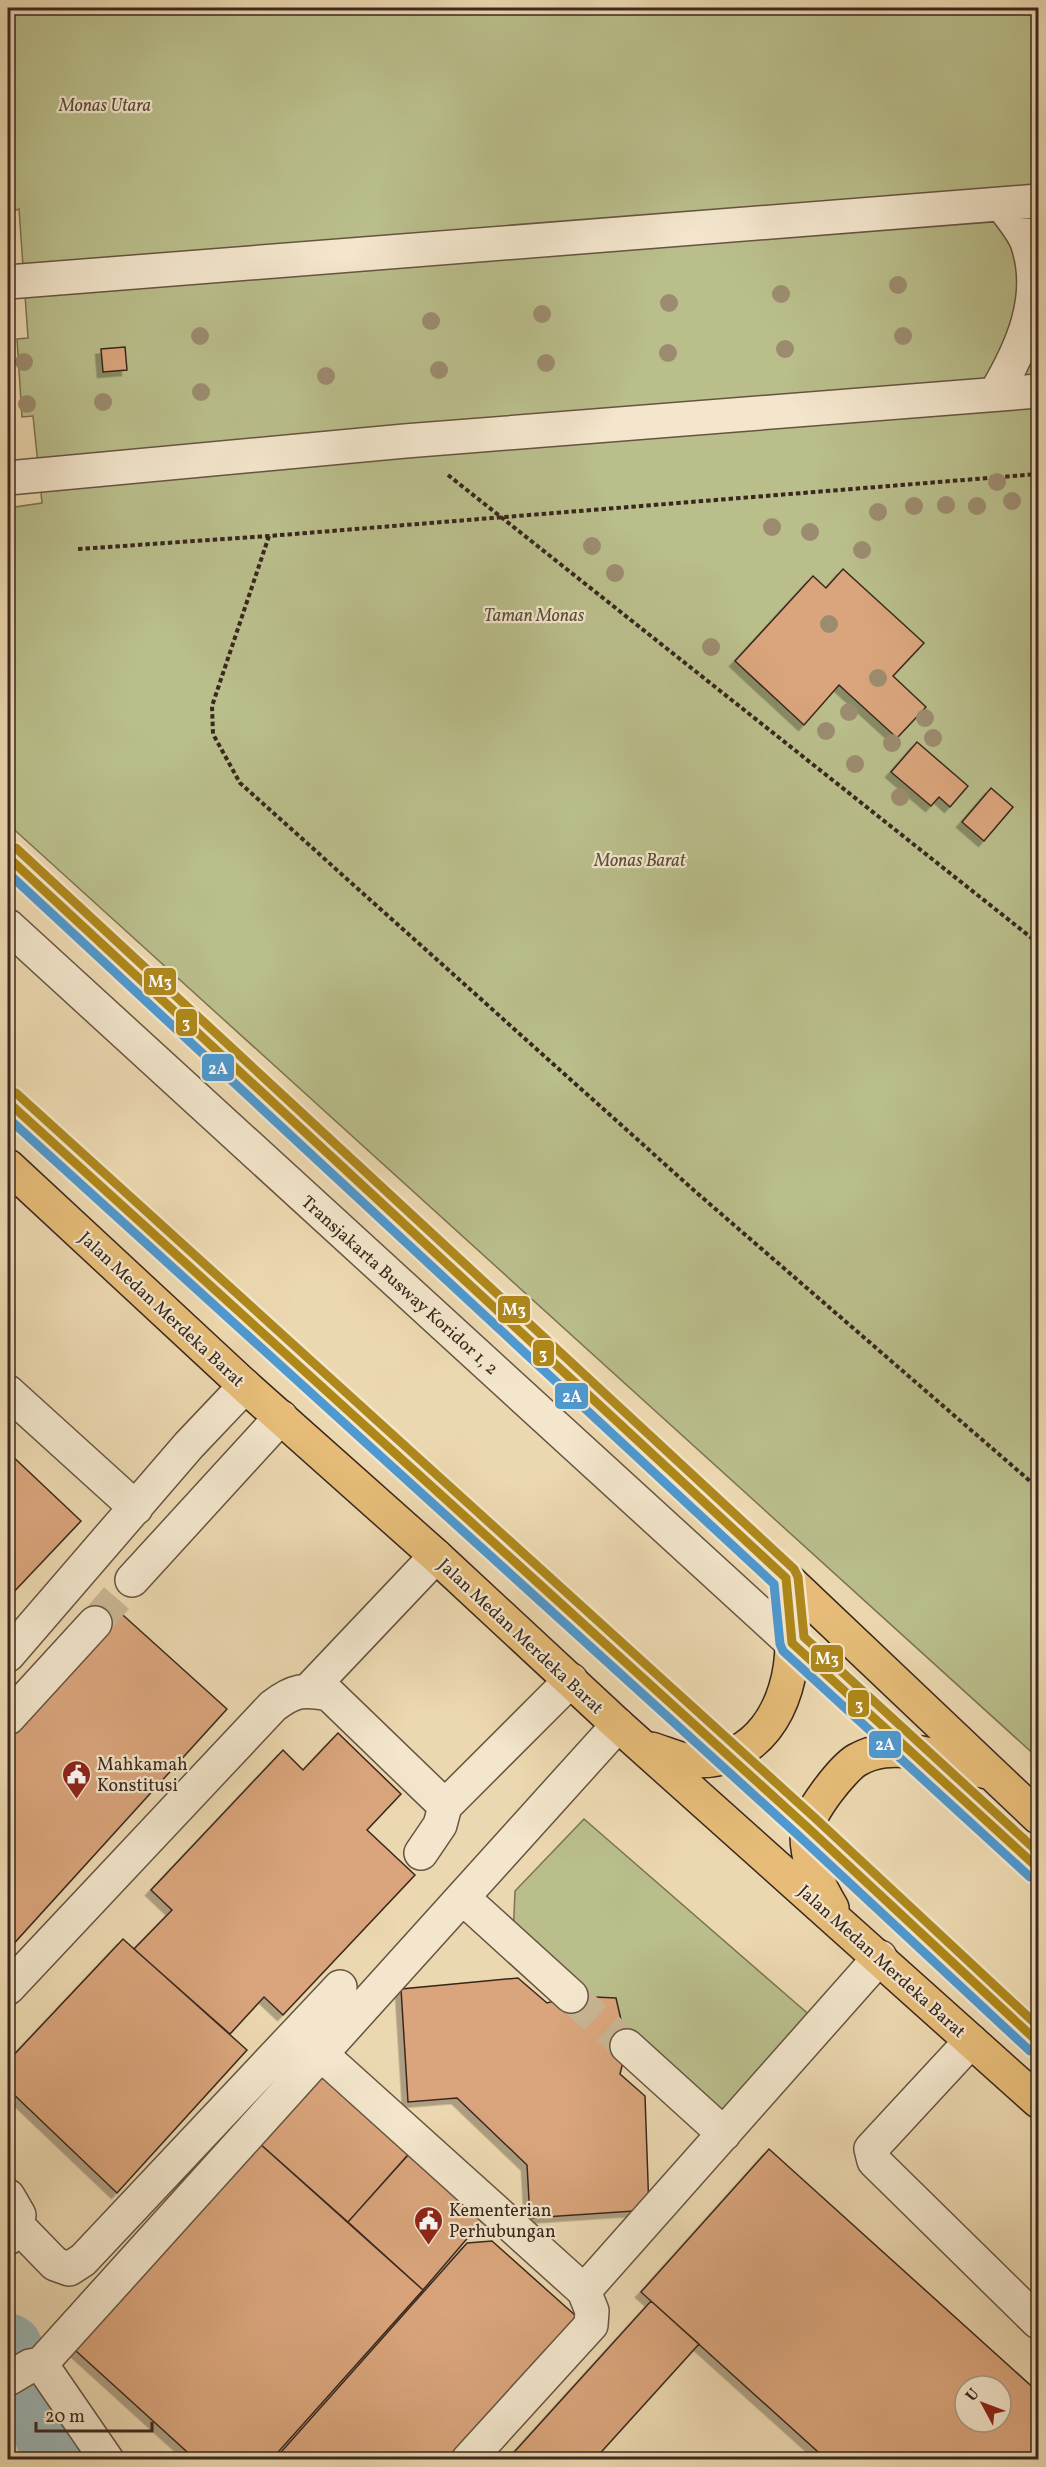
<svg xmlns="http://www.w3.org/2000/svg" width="1046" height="2467" viewBox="0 0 1046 2467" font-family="Vollkorn,serif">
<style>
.green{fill:#b9be8b;stroke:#7a7354;stroke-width:1.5}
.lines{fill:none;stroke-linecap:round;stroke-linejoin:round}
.river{stroke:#9db7b7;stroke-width:69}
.building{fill:#daa57c;stroke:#3a281e;stroke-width:1.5;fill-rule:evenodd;filter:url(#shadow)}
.minor-tunnel{stroke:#c8b593;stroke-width:33;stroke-dasharray:33 16;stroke-linecap:butt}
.minor-casing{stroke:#665442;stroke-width:36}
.major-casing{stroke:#3a281e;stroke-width:36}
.path{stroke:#3a281e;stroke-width:4;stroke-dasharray:4.5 3;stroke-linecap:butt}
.minor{stroke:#f3e6cc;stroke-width:33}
.major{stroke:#e6bc78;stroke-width:33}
.bus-1-casing{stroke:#f3e6cc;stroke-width:14}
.bus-2-casing{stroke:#f3e6cc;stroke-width:14}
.bus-3-casing{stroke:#f3e6cc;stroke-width:14}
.bus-1{stroke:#ae8719;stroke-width:9}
.bus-2{stroke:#4e99d0;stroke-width:9}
.bus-3{stroke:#ae881d;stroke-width:9}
.tree{fill:#9c8c6f}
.labels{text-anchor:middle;stroke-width:4.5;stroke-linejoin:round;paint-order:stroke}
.park-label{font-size:18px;font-style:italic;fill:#5a4e39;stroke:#f3e6cc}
.street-label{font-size:18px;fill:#3a281e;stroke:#f3e6cc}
.poi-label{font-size:18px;fill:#3a281e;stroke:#f3e6cc;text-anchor:start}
.line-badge{stroke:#f3e6cc;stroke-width:2}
.badge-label{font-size:16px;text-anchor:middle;font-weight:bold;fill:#fff}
</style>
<defs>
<filter id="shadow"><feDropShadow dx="-5.5" dy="5.5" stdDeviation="0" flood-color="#0004"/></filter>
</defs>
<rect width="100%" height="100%" fill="#ecd8b0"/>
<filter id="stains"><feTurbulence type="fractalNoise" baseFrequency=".00333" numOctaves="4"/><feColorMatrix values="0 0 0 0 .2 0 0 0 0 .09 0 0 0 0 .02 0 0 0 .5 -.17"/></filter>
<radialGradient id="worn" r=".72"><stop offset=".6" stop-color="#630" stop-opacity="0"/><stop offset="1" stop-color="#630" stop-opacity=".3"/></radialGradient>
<path class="green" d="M8 8H1038V1758L8 824V508L42 503 33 416 22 417 17 339 28 338 19 209 8 213Z
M584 1819 829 2032 748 2121 708 2114 513 1938 515 1891Z"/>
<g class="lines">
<path class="river" d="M8 2348 61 2460"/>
</g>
<path class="building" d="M125 347 127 370 103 372 101 349Z
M843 569 924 643 893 676 926 707 897 738 839 685 804 725 735 661 813 576 826 588Z
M917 742 968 786 950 807 939 797 931 806 891 772Z
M991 788 1013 807 984 841 962 822Z
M8 1452 81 1521 9 1597 8 1596Z
M114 1607 227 1709 8 1950V1725Z
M338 1733 401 1794 367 1830 415 1875 283 2015 264 1997 230 2034 134 1949 172 1910 151 1890 283 1750 303 1770Z
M123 1939 247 2050 117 2193 8 2089V2061Z
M518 1978 547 2003 571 1996 616 1998 627 2046 620 2074 645 2096 649 2210 530 2218 527 2165 457 2098 408 2102 401 1989Z
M313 2071 414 2148 348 2222 250 2135Z
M250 2135 423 2290 271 2460H196L65 2341Z
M769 2149 1038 2392V2447L1027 2460H827L641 2292ZM965 2386H1001V2422H965Z
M409 2154 483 2220 423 2290 348 2222Z
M492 2241 576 2316 574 2339 464 2460H274L467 2243Z
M651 2301 699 2344 594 2460H507Z"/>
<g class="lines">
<path class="minor-tunnel" d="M95 1623 132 1580
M571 1996 627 2046"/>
<defs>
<path id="minor" d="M8 282 1038 201
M995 394C1022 349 1046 296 1027 242 1022 229 1010 216 1002 204
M8 478 405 441 1038 391
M8 926 1038 1868
M8 1102 807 1827 1038 2042
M8 1392 136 1508
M132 1580 281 1417
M8 1655 189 1445 245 1386
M309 1690 436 1556
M8 1718 95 1623
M445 1806 571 1680
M463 1898 571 1996
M8 1988 273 1706C294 1690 303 1689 329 1694L445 1806 440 1825 421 1853
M971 2041 871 2149 874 2161 1038 2322
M627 2046 724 2134
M321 2054 584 2291 592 2311 591 2325 468 2460
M8 2196 19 2215 17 2225 8 2238
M17 2225 55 2264 69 2269 83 2260 340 1987
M584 2291 880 1957
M41 2364 107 2460
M8 2379 30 2366 41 2364 618 1725"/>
<path id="major" d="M8 857 786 1578 1038 1817
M8 1166 245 1386 436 1556 618 1725 1038 2101
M651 1749C662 1752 675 1758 686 1760 757 1769 792 1705 792 1643 792 1622 788 1600 786 1578
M832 1908C817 1883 806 1860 807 1830 807 1814 843 1768 857 1760 864 1756 876 1752 884 1751 917 1746 956 1764 987 1772"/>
</defs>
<use href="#minor" class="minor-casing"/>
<use href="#major" class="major-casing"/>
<path class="path" d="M448 475 1038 943
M269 536 212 706 213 734 240 783 697 1193 1038 1488
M78 549 269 536 1038 474
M8 571V601"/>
<use href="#minor" class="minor"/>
<use href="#major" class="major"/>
<defs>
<path id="bus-1" d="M8 857 786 1578 792 1643 1038 1868
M8 1102 807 1827 1038 2042"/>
<path id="bus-2" d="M8 873 774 1584 780 1644 783 1651 1030 1877
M8 1118 799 1836 1030 2051"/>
<path id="bus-3" d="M16 848 794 1569 798 1577 804 1637 1038 1852
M16 1093 815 1818 1038 2026"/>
</defs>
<use href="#bus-1" class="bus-1-casing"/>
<use href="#bus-2" class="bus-2-casing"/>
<use href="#bus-3" class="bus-3-casing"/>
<use href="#bus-1" class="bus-1"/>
<use href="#bus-2" class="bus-2"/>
<use href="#bus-3" class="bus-3"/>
</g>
<g class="tree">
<circle cx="898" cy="285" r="9"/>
<circle cx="781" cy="294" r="9"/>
<circle cx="669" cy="303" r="9"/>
<circle cx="542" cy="314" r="9"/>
<circle cx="431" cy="321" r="9"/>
<circle cx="200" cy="336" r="9"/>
<circle cx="903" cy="336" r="9"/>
<circle cx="785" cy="349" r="9"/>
<circle cx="668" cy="353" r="9"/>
<circle cx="24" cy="362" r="9"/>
<circle cx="546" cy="363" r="9"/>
<circle cx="439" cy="370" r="9"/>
<circle cx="326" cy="376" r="9"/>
<circle cx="201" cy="392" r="9"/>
<circle cx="103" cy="402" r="9"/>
<circle cx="27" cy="404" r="9"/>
<circle cx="997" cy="482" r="9"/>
<circle cx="1012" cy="501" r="9"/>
<circle cx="946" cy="505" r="9"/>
<circle cx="914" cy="506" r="9"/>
<circle cx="977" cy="506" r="9"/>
<circle cx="878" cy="512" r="9"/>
<circle cx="772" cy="527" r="9"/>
<circle cx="810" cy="532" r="9"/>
<circle cx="592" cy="546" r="9"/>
<circle cx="862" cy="550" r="9"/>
<circle cx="615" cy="573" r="9"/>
<circle cx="829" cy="624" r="9"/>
<circle cx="711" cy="647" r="9"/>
<circle cx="878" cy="678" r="9"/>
<circle cx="849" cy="712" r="9"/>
<circle cx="925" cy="718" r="9"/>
<circle cx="826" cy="731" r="9"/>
<circle cx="933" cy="738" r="9"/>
<circle cx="892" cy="743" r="9"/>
<circle cx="855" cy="764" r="9"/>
<circle cx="900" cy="797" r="9"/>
</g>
<defs>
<symbol id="civic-pin" viewBox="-11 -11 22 30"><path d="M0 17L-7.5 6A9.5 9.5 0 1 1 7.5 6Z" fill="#8f2418" stroke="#f3e6cc"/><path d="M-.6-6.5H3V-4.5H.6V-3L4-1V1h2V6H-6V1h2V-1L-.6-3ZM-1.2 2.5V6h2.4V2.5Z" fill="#fff"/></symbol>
</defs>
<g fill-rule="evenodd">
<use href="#civic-pin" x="60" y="1758" width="33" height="45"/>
<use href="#civic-pin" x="412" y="2204" width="33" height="45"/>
</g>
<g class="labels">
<g class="park-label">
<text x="105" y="111">Monas Utara</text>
<text x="534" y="621">Taman Monas</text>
<text x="640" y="866">Monas Barat</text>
</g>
<g class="street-label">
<text transform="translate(400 1285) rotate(42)" y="6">Transjakarta Busway Koridor 1, 2</text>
<text transform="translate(162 1309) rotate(43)" y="6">Jalan Medan Merdeka Barat</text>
<text transform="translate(521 1636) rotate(43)" y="6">Jalan Medan Merdeka Barat</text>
<text transform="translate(882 1961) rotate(42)" y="6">Jalan Medan Merdeka Barat</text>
</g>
<g class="poi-label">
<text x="97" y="1770">Mahkamah<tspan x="97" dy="21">Konstitusi</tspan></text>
<text x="449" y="2216">Kementerian<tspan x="449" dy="21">Perhubungan</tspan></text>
</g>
</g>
<g class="line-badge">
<rect x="143" y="967" width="34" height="29" rx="6" fill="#ae881d"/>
<rect x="175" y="1008" width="23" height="29" rx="6" fill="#ae8719"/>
<rect x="201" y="1053" width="34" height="29" rx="6" fill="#4e99d0"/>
<rect x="497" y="1295" width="34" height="29" rx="6" fill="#ae881d"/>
<rect x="532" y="1339" width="23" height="28" rx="6" fill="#ae8719"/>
<rect x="554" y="1382" width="35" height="28" rx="6" fill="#4e99d0"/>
<rect x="810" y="1644" width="34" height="29" rx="6" fill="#ae881d"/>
<rect x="847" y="1689" width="23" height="29" rx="6" fill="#ae8719"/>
<rect x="868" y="1730" width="34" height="29" rx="6" fill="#4e99d0"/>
</g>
<g class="badge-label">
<text x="160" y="987">M3</text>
<text x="186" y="1028">3</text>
<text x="218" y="1074">2A</text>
<text x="514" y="1315">M3</text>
<text x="543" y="1359">3</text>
<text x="572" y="1402">2A</text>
<text x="827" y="1664">M3</text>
<text x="859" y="1710">3</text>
<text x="885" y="1750">2A</text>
</g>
<rect width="1046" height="2467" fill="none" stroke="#ecd8b0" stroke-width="30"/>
<rect x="9" y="9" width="1028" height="2449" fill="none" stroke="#3a281e" stroke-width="3"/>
<rect x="15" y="15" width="1016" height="2437" fill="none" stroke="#3a281e" stroke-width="1.5"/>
<g transform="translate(983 2404) rotate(311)"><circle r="28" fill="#f3e6cc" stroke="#a99a86" stroke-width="1.5"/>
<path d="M0-4.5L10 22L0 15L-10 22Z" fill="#8f2418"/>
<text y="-9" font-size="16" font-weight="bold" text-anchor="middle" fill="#3a281e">U</text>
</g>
<path d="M36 2422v9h116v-9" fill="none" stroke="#3a281e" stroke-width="3"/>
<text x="45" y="2422" font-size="18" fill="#3a281e" stroke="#f3e6cc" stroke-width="4.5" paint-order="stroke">20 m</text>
<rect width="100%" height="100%" filter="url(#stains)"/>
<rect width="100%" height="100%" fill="url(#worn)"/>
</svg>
